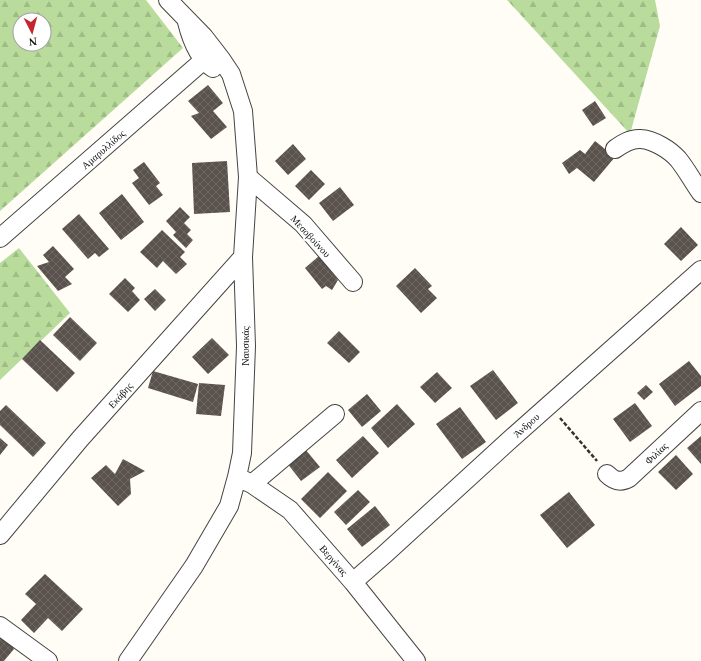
<svg xmlns="http://www.w3.org/2000/svg" width="701" height="661" viewBox="0 0 701 661" font-family="'Times New Roman',serif">
<style>
.forest{fill:url(#forest-firs);fill-rule:evenodd}
.building{fill:url(#building-cross-hatch)}
.lines{fill:none;stroke-linecap:round;stroke-linejoin:round}
.minor-casing{stroke:#444;stroke-width:20}
.path{stroke:#333;stroke-width:2.5;stroke-dasharray:4 2;stroke-linecap:butt}
.minor{stroke:#fff;stroke-width:18}
.labels{text-anchor:middle;stroke-width:4;stroke-linejoin:round;paint-order:stroke}
.street-label{font-size:10px;fill:#111;stroke:#fff}
</style>
<defs>
<pattern id="forest-firs" width="22" height="20" patternUnits="userSpaceOnUse"><rect width="22" height="20" fill="#b9dc9c"/><path d="M5 1l3.5 6h-7zM16 11l3.5 6h-7z" fill="#9ebc85"/></pattern>
<pattern id="building-cross-hatch" width="8" height="8" patternUnits="userSpaceOnUse"><rect width="8" height="8" fill="#5a524d"/><path d="M0 0l8 8M0 8l8-8" fill="none" stroke="#6d6662"/></pattern>
</defs>
<rect width="100%" height="100%" fill="#fffdf5"/>
<path class="forest" d="M0 0H146L183 48 0 211ZM20 20H44V44H20Z
M507 0H655L660 26 630 134Z
M19 248 70 313 0 380V263Z"/>
<path class="building" d="M208 85 223 103 213 111 227 127 211 139 191 116 199 113 188 101Z
M595 101 606 118 593 126 582 110Z
M595 141 615 157 594 182 577 168 569 174 562 163 580 150 585 154Z
M293 144 306 159 288 175 275 161Z
M227 161 230 212 194 214 192 163Z
M144 162 160 183 156 186 163 195 149 205 132 183 139 178 133 170Z
M311 170 325 184 309 200 295 186Z
M340 187 354 205 333 221 319 203Z
M122 194 144 222 121 240 99 213Z
M180 207 190 217 184 223 191 230 187 234 193 240 186 248 173 235 176 232 166 221Z
M79 214 109 249 99 257 95 253 88 259 62 229Z
M681 227 698 245 681 261 664 244Z
M162 230 185 252 180 257 187 264 176 274 163 261 157 268 140 252Z
M53 246 74 269 65 277 72 284 58 291 37 266 49 262 43 255Z
M319 256 338 280 332 290 326 286 322 289 305 268Z
M415 268 432 286 428 289 437 298 421 313 396 286Z
M125 278 135 288 132 291 140 300 128 312 109 294Z
M155 289 166 300 155 311 144 299Z
M70 317 97 343 80 361 53 335Z
M339 331 360 352 349 363 327 343Z
M212 338 229 355 208 374 192 357Z
M40 340 75 373 57 392 22 359Z
M689 361 701 376V386L675 406 659 384Z
M493 370 518 403 496 420 470 386Z
M153 371 198 384 193 402 148 388Z
M437 372 452 388 435 403 420 387Z
M199 383 225 385 221 416 196 414Z
M646 385 653 392 644 400 637 393Z
M367 394 381 411 362 427 348 410Z
M635 403 652 426 630 442 613 419Z
M397 404 415 424 388 448 371 428Z
M6 405 46 443 33 457 0 425V411Z
M460 407 486 442 462 459 436 424Z
M363 436 379 453 352 478 336 460Z
M701 436V464L687 448Z
M0 438 8 445 0 455Z
M305 449 320 467 301 481 287 463Z
M676 455 693 474 676 490 658 472Z
M123 459 145 471 130 479 131 494 118 506 91 478 106 465 115 474Z
M328 472 347 491 320 518 301 499Z
M358 490 370 502 346 525 334 512Z
M569 492 595 525 567 548 540 515Z
M375 506 390 525 362 547 347 529Z
M45 574 83 609 62 631 48 618 34 633 21 620 36 604 25 594Z
M4 635 14 649 4 661H0V638Z"/>
<g class="lines">
<defs>
<path id="minor" d="M187 22C191 38 198 58 213 68
M615 149C622 144 631 138 641 139 654 140 670 150 678 159 687 170 693 182 701 193
M248 177 303 224 353 282
M0 238 205 59
M607 474C614 481 620 483 629 478L701 411
M237 477 252 484 290 510 353 582 416 661
M252 484 335 414
M0 535 80 439 243 257
M353 582 385 554 513 437 701 270
M0 626 48 661
M128 661 194 566 229 506 237 477 242 453 246 346 243 257 248 177 243 111 231 74 221 59 204 37 168 0"/>
</defs>
<use href="#minor" class="minor-casing"/>
<path class="path" d="M560 418 597 461"/>
<use href="#minor" class="minor"/>
</g>
<g class="labels">
<g class="street-label">
<text transform="translate(103 149) rotate(-41)" y="4">Αμαρυλλίδος</text>
<text transform="translate(311 236) rotate(47)" y="4">Μεσοβούνου</text>
<text transform="translate(245 346) rotate(-90)" y="4">Ναυσικάς</text>
<text transform="translate(120 395) rotate(-48)" y="4">Εκάβης</text>
<text transform="translate(526 425) rotate(-42)" y="4">Άνδρου</text>
<text transform="translate(656 453) rotate(-43)" y="4">Φιλίας</text>
<text transform="translate(334 560) rotate(49)" y="4">Βεργίνας</text>
</g>
</g>
<g transform="translate(32 32) rotate(174)"><circle r="19" fill="#ffffff" stroke="#a0a0a0"/>
<path d="M0-3L7 15L0 10L-7 15Z" fill="#c4262e"/>
<text y="-6" font-size="11" font-weight="bold" text-anchor="middle" fill="#111111">N</text>
</g>
</svg>
